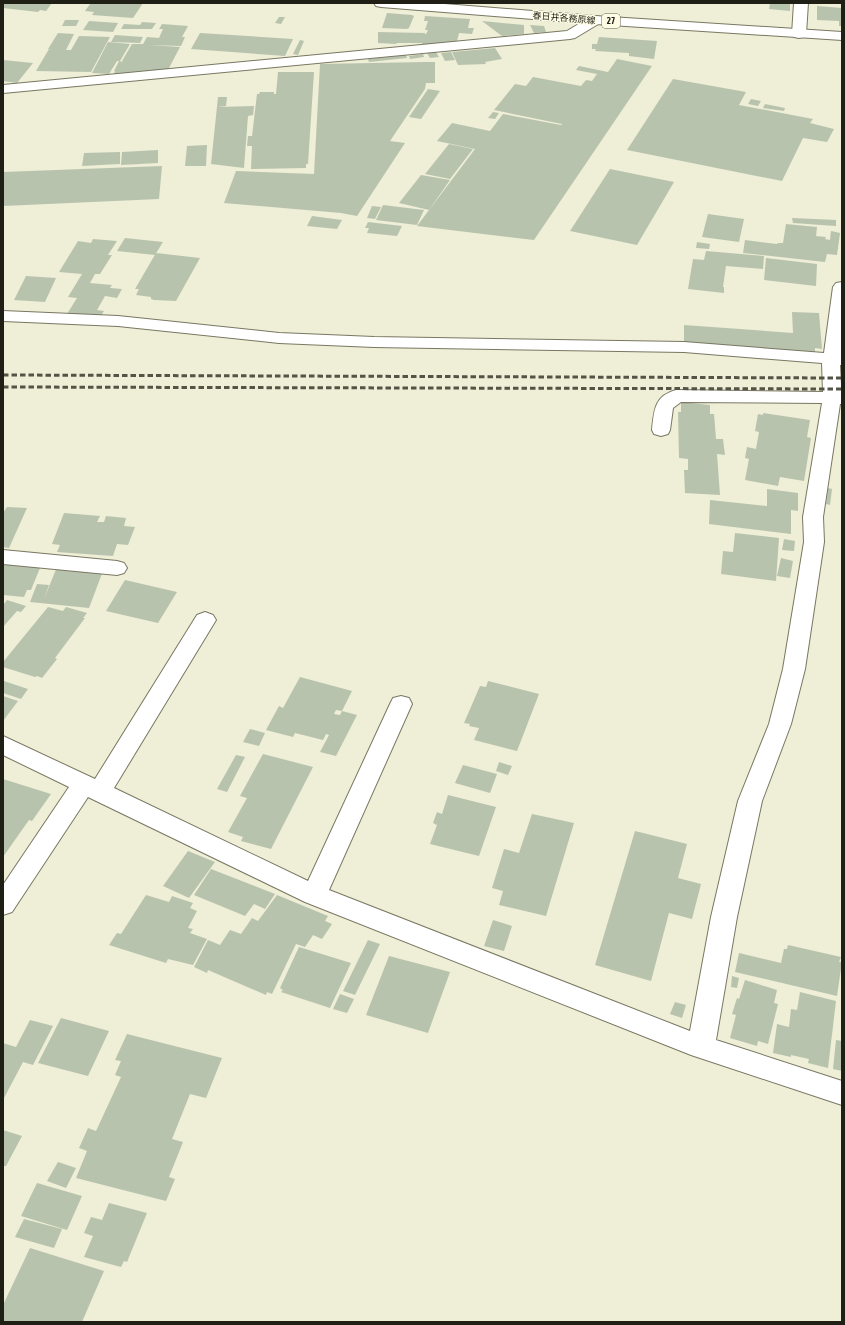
<svg xmlns="http://www.w3.org/2000/svg" width="845" height="1325" viewBox="0 0 845 1325" font-family="'Asap Condensed','Noto Sans JP',sans-serif">
<style>
.building{fill:#b8c3ae}
.lines{fill:none;stroke-linecap:round;stroke-linejoin:round}
.minor-casing{stroke:#797762;stroke-width:2}
.major-casing{stroke:#797762;stroke-width:2}
.minor{fill:#fff;fill-rule:evenodd}
.major{fill:#fff;fill-rule:evenodd}
.rail{stroke:#535346;stroke-width:3;stroke-dasharray:5.5 3;stroke-linecap:butt}
.labels{text-anchor:middle;stroke-width:3;stroke-linejoin:round;paint-order:stroke}
.far-street-label{font-size:9px;fill:#1f1f16;stroke:#fdfbe3}
.shield{fill:#fdfbe3;stroke:#626154;stroke-width:1}
.shield-label{font-size:9px;font-weight:bold;fill:#1f1f16}
</style>
<rect width="100%" height="100%" fill="#efeed6"/>
<path class="building" d="M3 3H52L46 11 40 10 38 12 3 8Z
M94 3H143L133 18 92 15 94 12 85 11 90 4Z
M770 3H790V11L769 9Z
M817 6 842 8V26H839V21L817 20Z
M387 13 412 15 414 16 409 28 407 29 382 28Z
M425 16 470 19 468 28H474L472 34 459 33 457 41 422 45V43H397L396 44 378 43V32L425 33V34H426L428 30H425L428 21H424Z
M279 17H285L281 24 275 23Z
M65 20H79L76 26H62Z
M89 21 118 23 113 32 83 30Z
M482 21 524 25V34L502 36Z
M142 22 156 23 152 29H121L124 24 140 25Z
M162 24 188 26 182 37H185L181 46 149 45 180 47 168 70 114 74 115 71H114L119 61 123 62 122 61 132 44H143L147 37 159 38 163 29H159Z
M530 25 544 26 546 32 534 33Z
M58 33 74 34 66 50 48 49Z
M200 33 293 39 285 56 191 49Z
M115 35 143 37 140 43 111 42Z
M79 36 110 37 91 72 36 71 49 49 71 50Z
M599 37 657 41 654 59 629 56V53L595 51 596 49H592V44H597Z
M300 40 304 41 298 55 293 54Z
M108 42 130 44 120 61H117L109 74 92 73Z
M495 48 502 59 485 62 486 64 458 65 452 52Z
M436 52 439 57 430 58 427 53Z
M451 52 455 60 445 61 441 53Z
M423 54 424 57 410 59 409 56Z
M406 55 407 58 369 62 368 59Z
M617 59 652 66 534 240 417 226 475 149 437 141 452 123 490 131 503 114 561 125 562 124 494 110 515 84 526 86 533 77 581 86 586 80 592 81 597 74 576 70 579 66 608 72Z
M3 60 33 63 17 83 3 81Z
M425 62H435V83H426L425 89 390 141 405 143 357 216 341 213 224 203 236 171 314 174 320 64Z
M278 72H314L308 164H306V168L251 169 252 146H247L248 136H252L257 94H259L260 92H274V94H276Z
M673 79 746 92 739 105 813 119 810 123 834 129 827 142 803 138 782 181 627 150Z
M428 89 440 91 421 119 409 117Z
M218 97H227L226 106 218 107 254 106 253 115 248 116 244 168 211 164Z
M751 99 761 101 758 106 748 104Z
M765 104 785 108 784 111 763 108Z
M493 112 499 113 495 119 488 118Z
M449 144 473 149 450 179 425 174Z
M207 145 206 166H185L187 146Z
M158 150V163L121 165 122 152Z
M120 152V164L82 166 84 153Z
M162 166 159 199 3 206V172Z
M610 169 674 182 637 245 570 231Z
M421 175 450 180 429 210 399 203Z
M383 205 424 210 417 225 376 220Z
M372 206 381 207 375 219 367 218Z
M708 214 744 219 739 242 702 237Z
M312 216 342 220 337 229 307 226Z
M792 218 836 220V226L793 223Z
M368 222 402 226 397 236 367 233 369 228H365Z
M786 224 817 227 816 236 826 237 825 239 830 240 831 231 840 233 837 255 827 254 825 262 743 253 745 240 777 244 778 243H783Z
M125 238 163 242 155 255 117 251Z
M93 239 117 241 108 255H112L100 274H95L90 283 112 285 110 288 122 289 117 298 105 296 97 310 104 311 100 317 67 314 77 298 68 297 82 274 59 272 78 241 91 243Z
M697 242 710 244 709 249 696 248Z
M706 251 764 256 763 269 726 266 723 287H724V293L688 289 693 259 704 260Z
M156 253 200 258 176 301 154 300 151 299V297L136 295 139 289H135Z
M766 258 817 264 816 286 764 280Z
M26 276 56 278 45 302 14 300Z
M792 312 819 313 822 349 815 348V352L684 342V325L793 333Z
M681 402 710 405V414H714L716 439H723L725 455 717 454 720 495 685 493 684 470H688V459L679 458 678 412H681Z
M763 413 810 420 807 437 811 438 804 481 780 477 778 486 745 480 749 459 745 458 747 447 756 449 759 432 755 431 758 414 763 415Z
M828 488 832 489 830 505 826 504Z
M767 489 798 493V511L791 510V534L709 524 710 500 767 506Z
M7 507 27 508 9 548 3 547V513Z
M64 513 100 516 97 522H104L106 516 126 518 124 526 135 527 128 545 117 544 113 556 57 552 60 545 52 544Z
M735 533 779 538 776 581 721 574 723 551 733 552Z
M784 539 795 541 794 551 782 550Z
M781 558 793 561 790 578 777 576Z
M3 564 40 568 31 590H27L24 597 3 595Z
M57 567 103 571 89 608 30 602 37 584 49 585 44 599Z
M125 580 177 592 158 623 106 611Z
M7 600 26 606 21 612 17 611 3 627V605Z
M48 607 63 611 66 607 87 613 83 618H85L55 658 57 659 42 678 37 676 35 677 3 667V662Z
M300 677 352 691 342 711 336 710 334 714 340 715 342 711 357 715 336 756 320 752 329 735 326 734 323 740 295 733 293 737 266 730 279 706 283 708Z
M4 681 28 689 21 699 3 693Z
M488 681 539 694 517 751 474 740 479 728 469 726 470 724 464 723 480 686 486 687Z
M3 696 18 701 3 721Z
M250 729 265 733 259 746 243 742Z
M263 754 313 767 271 849 241 841 243 837 228 832 247 798 240 796Z
M236 755 245 757 227 792 217 789Z
M499 762 512 766 508 775 496 771Z
M463 765 497 774 490 793 455 783Z
M3 779 51 794 32 821 29 820 3 857Z
M448 795 496 807 479 856 430 844 437 825 433 823 437 812 442 814Z
M532 814 574 823 546 916 499 905 503 891 492 888 504 849 519 853Z
M635 831 687 844 678 878 701 884 692 919 669 913 651 981 595 965Z
M188 851 215 862 189 898 163 886Z
M211 869 275 894 265 909 254 904 245 916 194 895Z
M146 895 169 902 172 896 193 903 190 908 197 911 188 928 193 929 190 933 207 939 193 965 168 959 166 963 109 945 117 933 121 934Z
M277 895 328 916 325 921 332 924 322 939 313 935 305 947 296 944 272 994 267 992 266 995 208 970 207 973 194 967 208 940 220 945 230 930 241 934 252 918 258 921Z
M493 920 512 926 504 951 484 946Z
M368 940 380 944 355 995 343 991Z
M788 945 841 957 839 962H842L837 996 735 972 739 953 781 963 784 949H787Z
M299 947 351 963 330 1008 281 992 283 990 280 988Z
M389 956 450 972 428 1033 366 1015Z
M732 976 739 978 737 988 731 987Z
M745 980 777 990 774 1003 778 1004 768 1044 758 1041 757 1046 730 1038 736 1015 732 1014 737 998 739 999Z
M800 992 836 1001 828 1068 808 1063 809 1059 791 1055V1057L773 1053 777 1024 789 1027 791 1009 797 1010Z
M340 994 354 999 347 1013 333 1009Z
M675 1002 686 1005 682 1018 670 1014Z
M61 1018 109 1031 88 1076 38 1063Z
M30 1020 53 1026 33 1065 23 1062 3 1100V1043L16 1047Z
M127 1034 222 1058 206 1098 190 1094 172 1139 183 1142 169 1177 175 1179 166 1201 76 1178 87 1151 79 1148 88 1128 96 1131 121 1077 115 1075 121 1061 115 1060Z
M836 1040 842 1041V1071L833 1069Z
M3 1130 22 1136 6 1166H3Z
M58 1162 76 1168 66 1188 47 1181Z
M37 1183 82 1196 67 1230 21 1216Z
M109 1203 147 1213 127 1262 124 1261 121 1267 84 1257 93 1236 84 1233 91 1217 102 1220Z
M24 1219 62 1229 54 1248 15 1237Z
M30 1248 104 1271 82 1322H3V1305Z"/>
<g class="lines">
<defs>
<path id="minor" d="M794 3H808L806 34 804 37 799 38 794 37 792 34Z
M595 16 600 17 602 20 600 23 575 38 570 39 3 93V85L567 31 590 17Z
M842 282V365H840L842 404H840L823 517 824 542 805 669 791 724 762 801 737 917 716 1040 842 1081V1105L691 1055 305 902 88 797 12 912 3 915V885L69 787 3 755V736L95 779 197 615 205 612 213 615 216 620 114 788 308 881 390 704 393 698 401 696 409 698 412 704 329 890 690 1031 711 917 738 801 769 724 783 669 804 542 803 517 822 403 681 402 673 408 670 430 668 434 661 436 654 434 652 430C654 411 654 396 676 390L823 392 822 363 684 352 374 347 279 343 118 326 3 321V311L118 316 279 333 374 337 684 342 824 353 833 287 836 283Z
M3 550 117 561 124 563 127 568 124 573 117 575 3 564Z"/>
<path id="major" d="M374 3H432L595 16 842 32V40L595 24 381 7 376 6Z"/>
</defs>
<use href="#minor" class="minor-casing"/>
<use href="#major" class="major-casing"/>
<use href="#minor" class="minor"/>
<use href="#major" class="major"/>
<path class="rail" d="M3 375 842 378
M3 387 842 389"/>
</g>
<g class="labels">
<g class="far-street-label">
<text transform="translate(564 18) rotate(5)" y="3">春日井各務原線</text>
</g>
<rect class="shield" x="602" y="14" width="18" height="14" rx="3"/>
<g class="shield-label">
<text x="611" y="24">27</text>
</g>
</g>
<rect width="845" height="1325" fill="none" stroke="#1f1f16" stroke-width="8"/>
</svg>
